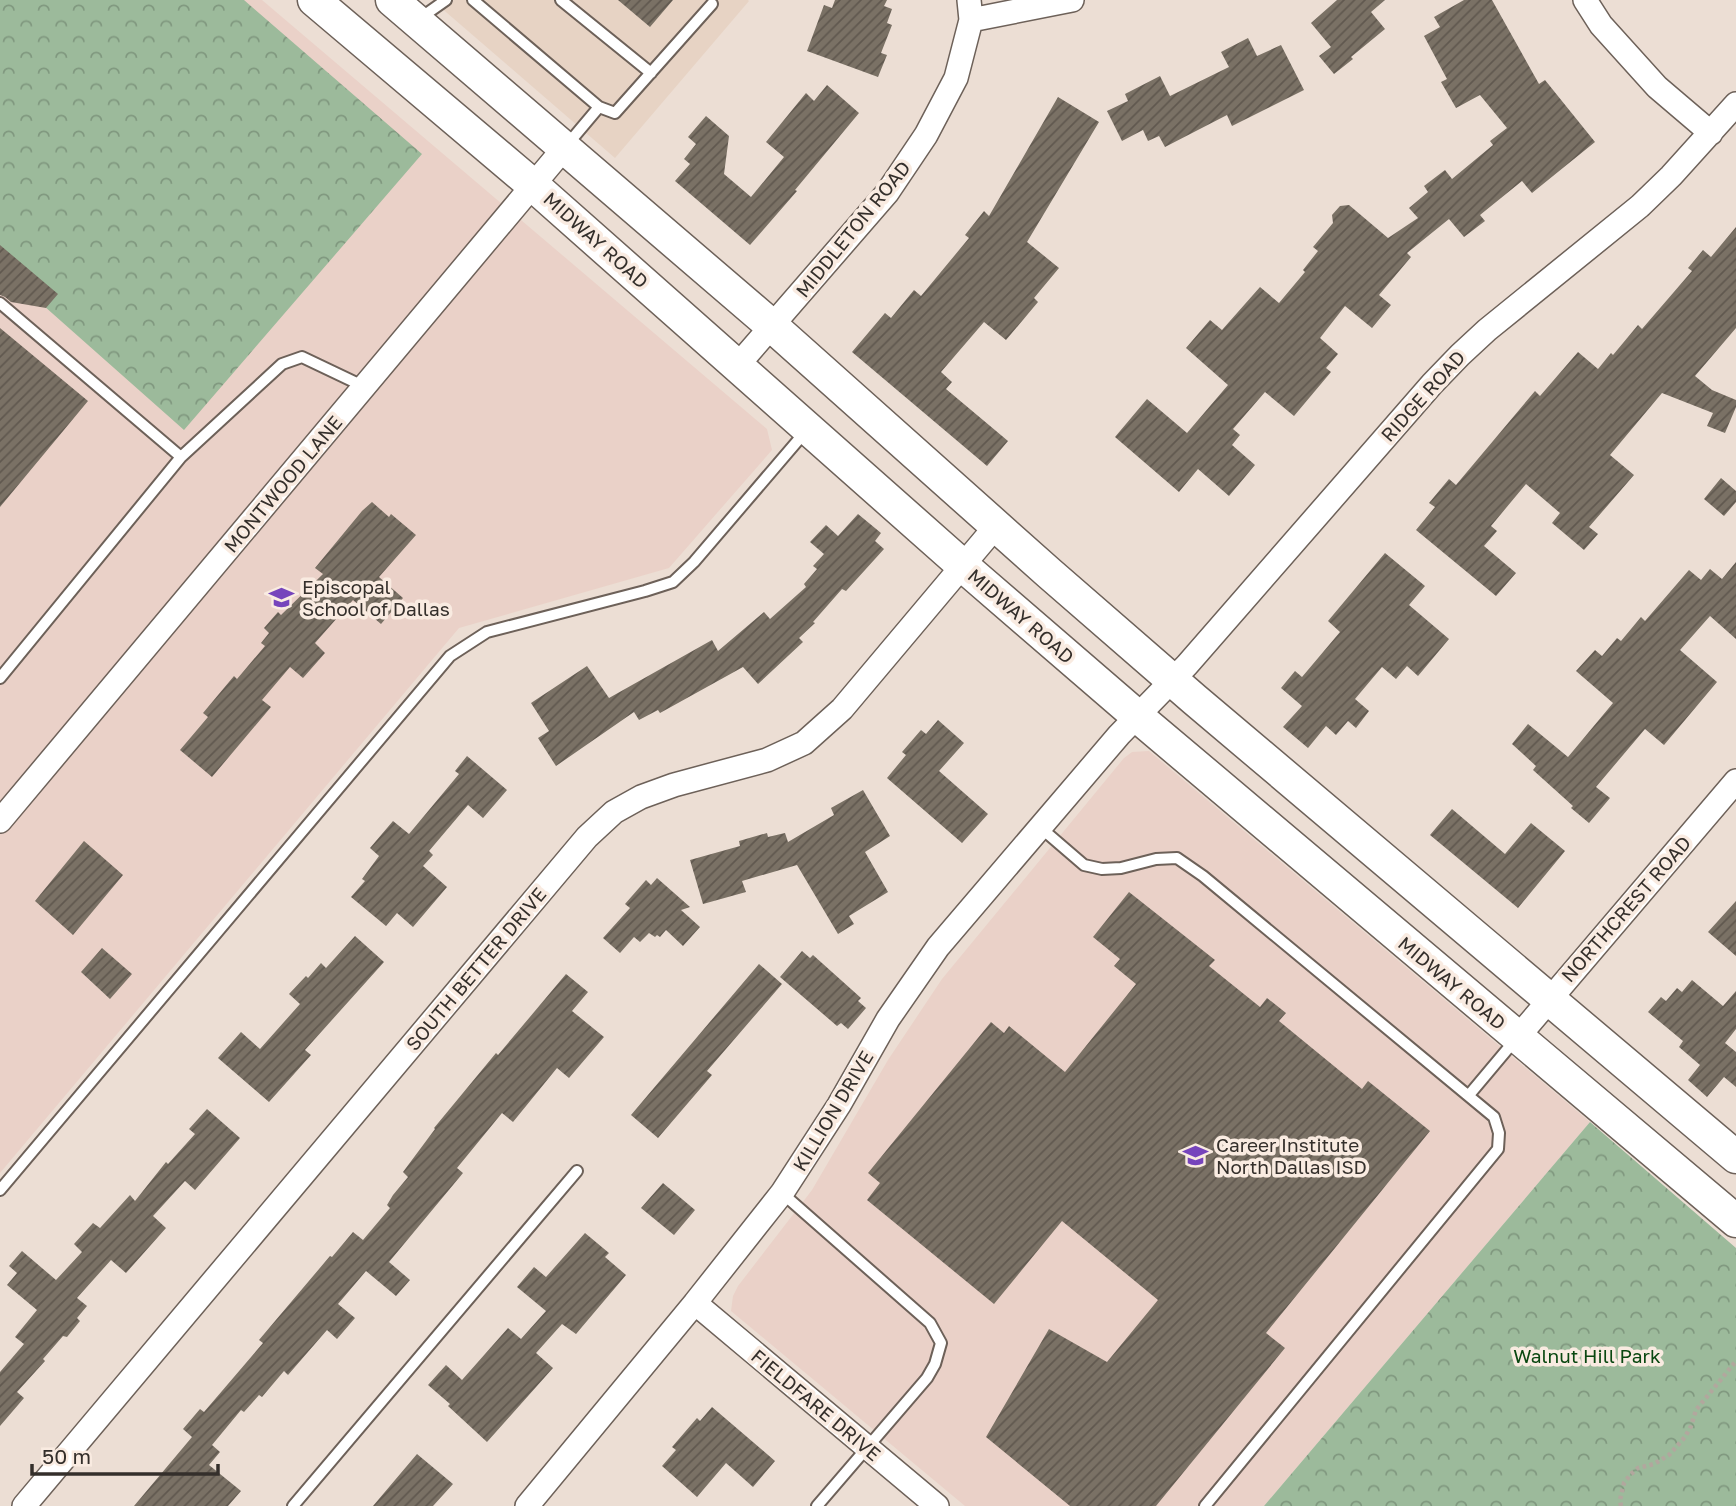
<svg xmlns="http://www.w3.org/2000/svg" width="1736" height="1506" viewBox="0 0 1736 1506" font-family="'Golos Text',sans-serif">
<style>
.built{fill:#e7d3c4}
.education{fill:#ead1c8}
.park{fill:url(#park-crowns)}
.building{fill:url(#building-hatch)}
.lines{fill:none;stroke-linecap:round;stroke-linejoin:round}
.lane-casing{stroke:#6d6159;stroke-width:14}
.street-casing{stroke:#6d6159;stroke-width:26}
.secondary-casing{stroke:#6d6159;stroke-width:35}
.path{stroke:#b2a79e;stroke-width:4.5;stroke-dasharray:3.5 3.5;stroke-linecap:butt}
.lane{stroke:#fff;stroke-width:10}
.street{stroke:#fff;stroke-width:23}
.secondary{stroke:#fff;stroke-width:32}
.labels{text-anchor:middle;stroke-width:7;stroke-linejoin:round;paint-order:stroke}
.street-label{font-size:19px;fill:#342f2b;stroke:#f9ebe1}
.poi-label{font-size:19px;fill:#342f2b;stroke:#f9ebe1;text-anchor:start}
.park-label{font-size:19px;fill:#094710;stroke:#f9ebe1}
</style>
<defs>
<pattern id="park-crowns" width="20" height="18" patternUnits="userSpaceOnUse" patternTransform="scale(1.75)"><rect width="20" height="18" fill="#9cba9b"/><path d="M2 6a3 3 0 1 1 6 0M12 15a3 3 0 1 1 6 0" fill="none" stroke="#80987f"/></pattern>
<pattern id="building-hatch" width="6" height="6" patternUnits="userSpaceOnUse" patternTransform="scale(1.75)"><rect width="6" height="6" fill="#7a7165"/><path d="M-1 1l2-2M0 6l6-6M5 7l2-2" fill="none" stroke="#60584f"/></pattern>
</defs>
<rect width="100%" height="100%" fill="#ecded4"/>
<path class="built" d="M432 0H748L749 1 615 158Z"/>
<path class="education" d="M0 0H262L767 429 772 450 669 568 459 628 0 1173Z
M1149 751 1590 1122 1264 1506H965L731 1311 733 1296 738 1286 812 1190 888 1060 942 979 1124 758 1132 752Z"/>
<path class="park" d="M0 0H244L422 154 184 430 0 267Z
M1590 1122 1736 1248V1506H1264Z"/>
<path class="building" d="M618 0H673L650 27Z
M835 0H887L884 6 892 9 887 23 892 25 881 53 887 55 878 77 807 51 824 5 832 8Z
M1337 0H1385L1371 12 1385 29 1351 57 1353 59 1334 74 1319 56 1331 47 1311 23Z
M1464 0H1492L1539 84 1545 80 1595 142 1532 193 1522 181 1480 215 1485 221 1464 237 1449 219 1407 253 1411 257 1379 295 1391 305 1372 328 1345 306 1320 338 1338 354 1326 368 1331 372 1294 416 1265 392 1233 429 1240 435 1232 445 1255 465 1229 496 1198 469 1179 492 1115 437 1147 399 1187 433 1228 385 1186 348 1210 320 1222 330 1260 287 1279 303 1305 272 1303 270 1318 251 1313 247 1333 223 1332 215 1340 206 1349 205 1388 238 1418 218 1409 208 1428 192 1424 186 1445 170 1452 179 1493 145 1490 141 1507 128 1480 95 1456 108 1441 82 1447 79 1424 36 1440 27 1434 17Z
M1248 38 1257 56 1281 45 1304 90 1232 126 1227 115 1165 147 1159 136 1148 141 1143 130 1122 141 1107 111 1128 101 1125 94 1160 76 1170 96 1229 67 1221 52Z
M827 85 859 113 795 190 797 191 750 245 675 181 690 164 684 159 696 144 688 137 706 116 729 136 724 174 751 197 784 157 766 142 806 93 814 101Z
M1058 97 1099 122 1027 242 1059 268 1034 298 1038 302 1006 340 984 322 941 372 952 382 946 389 1008 441 987 466 852 352 885 313 891 318 914 290 921 296 969 238 965 235 984 211 989 216Z
M1736 227V328L1695 376 1712 390 1736 400V407L1725 433 1707 426 1713 413 1662 393 1610 455 1634 475 1589 527 1598 534 1584 550 1552 523 1560 513 1526 484 1491 526 1497 531 1484 546 1516 573 1496 596 1416 530 1435 507 1429 503 1449 479 1456 485 1535 391 1540 396 1578 352 1598 369 1611 353 1613 355 1638 325 1642 329 1692 271 1688 268 1703 250 1711 257Z
M0 245 58 294 46 308 11 302 5 297 0 295Z
M0 328 88 401 0 507Z
M1721 478 1736 491V502L1724 516 1704 499Z
M372 502 389 517 391 514 416 535 379 577 403 598 381 624 353 600 315 643 325 653 303 678 290 667 262 700 271 707 212 777 180 750 208 717 203 713 234 676 237 679 265 646 261 643 269 633 264 628 278 612 281 615 323 574 315 568 362 511Z
M858 514 881 533 875 541 884 549 846 591 842 589 813 622 815 623 799 638 803 642 758 684 743 667 660 713 658 710 639 720 634 712 556 766 538 738 549 731 531 703 587 666 609 698 712 640 718 651 764 612 770 619 806 587 804 584 817 569 813 566 824 554 810 542 826 525 838 536Z
M1385 553 1425 586 1409 605 1449 639 1418 676 1407 666 1396 679 1382 667 1355 699 1369 711 1356 728 1348 721 1336 735 1326 726 1308 748 1283 727 1302 706 1281 688 1295 671 1302 677 1340 632 1328 621Z
M1736 562V639L1710 616 1680 650 1717 682 1664 745 1645 729 1596 787 1610 798 1589 823 1571 808 1573 806 1533 770 1536 766 1512 744 1528 724 1568 757 1613 703 1576 671 1595 650 1602 656 1617 638 1621 641 1641 617 1645 621 1689 570 1701 580 1710 569 1722 579Z
M938 720 964 743 939 771 988 814 962 843 887 778 906 755 902 752 921 730 926 734Z
M467 756 507 790 483 818 468 805 429 851 433 855 423 866 447 887 413 927 397 913 386 926 351 897 365 881 362 879 379 856 370 848 393 821 409 834 459 774 455 771Z
M863 790 890 836 865 852 888 892 849 916 854 924 838 934 797 865 742 881 746 892 703 904 690 860 740 846 739 841 767 833 768 837 785 833 788 842 834 815 831 808Z
M1452 809 1505 854 1531 823 1565 851 1518 908 1430 835Z
M84 841 123 875 73 935 35 901Z
M657 878 690 907 681 910 700 927 683 946 666 930 660 937 657 935 655 937 649 933 640 942 634 937 620 953 603 938 630 908 625 904 646 880 651 885Z
M1129 892 1215 960 1209 966 1260 1007 1267 998 1286 1013 1279 1021 1362 1089 1368 1081 1430 1131 1266 1333 1285 1348 1156 1506H1070L986 1437 1049 1329 1107 1362 1158 1300 1062 1221 994 1304 867 1200 880 1183 868 1173 991 1022 1004 1033 1009 1026 1065 1072 1136 984 1114 966 1120 959 1093 937Z
M1736 901V956L1708 932Z
M355 936 384 962 305 1050 311 1055 269 1102 218 1058 241 1032 260 1049 300 1004 289 994 306 976 308 978 321 963 326 968Z
M102 948 132 974 110 999 81 972Z
M802 951 810 958 813 955 861 998 858 1001 866 1008 848 1029 841 1023 837 1026 780 977Z
M759 964 782 984 707 1071 712 1075 658 1138 631 1115Z
M566 974 588 992 572 1011 604 1037 569 1078 557 1068 513 1122 502 1113 457 1168 463 1173 389 1262 410 1280 396 1296 366 1271 338 1304 355 1318 337 1339 327 1330 288 1375 284 1371 262 1397 259 1395 244 1412 241 1410 212 1445 220 1452 209 1465 241 1491 228 1506H134L192 1437 183 1429 200 1409 204 1412 263 1343 259 1340 330 1256 332 1257 353 1232 363 1240 390 1208 387 1205 393 1195 408 1177 403 1172 435 1129 434 1128 496 1053 498 1055Z
M1692 980 1723 1006 1736 991V1029L1725 1043 1736 1052V1087L1724 1077 1707 1097 1688 1080 1700 1065 1679 1047 1683 1041 1648 1012 1661 997 1666 1001 1677 988 1682 992Z
M207 1109 240 1138 195 1190 185 1181 153 1216 166 1228 126 1273 111 1260 77 1298 87 1306 77 1318 80 1321 67 1337 63 1336 43 1359 45 1361 17 1392 24 1398 0 1426V1372L24 1344 15 1337 37 1310 7 1285 17 1273 9 1266 22 1251 56 1280 82 1252 74 1244 93 1223 100 1228 130 1195 135 1201 166 1162 168 1164 195 1134 189 1129Z
M663 1183 695 1210 674 1235 641 1208Z
M585 1233 609 1253 605 1257 626 1275 576 1334 562 1324 536 1353 553 1368 487 1442 448 1406 450 1404 428 1385 446 1365 462 1380 508 1328 521 1339 546 1311 517 1287 534 1267 546 1277Z
M712 1407 775 1461 753 1487 726 1463 697 1497 662 1466 676 1450 672 1447 697 1418 700 1421Z
M417 1454 453 1484 433 1506H373Z"/>
<g class="lines">
<defs>
<path id="lane" d="M473 0 599 107 615 113 712 4
M561 0 651 73
M419 19 446 0
M567 145 599 107
M0 303 181 457
M0 678 181 457 282 364 302 357 365 387
M1041 828 1084 865 1102 869 1121 868 1156 859 1177 858 1203 876 1494 1117 1499 1133 1498 1149 1205 1506
M1469 1095 1516 1039
M0 1190 450 656 487 632 645 591 673 582 694 562 806 431
M782 1193 930 1323 941 1343 935 1364 927 1378 817 1506
M293 1506 577 1171"/>
<path id="street" d="M1585 0 1601 25 1657 87 1711 133
M971 20 1072 0
M737 366 887 193 926 135 956 78 971 20 969 0
M0 821 565 147
M1517 1038 1736 781
M695 1303 937 1506
M24 1506 587 837 614 812 641 797 674 785 767 760 804 743 842 709 996 526
M527 1506 695 1303 782 1193 839 1105 888 1019 938 947 1119 735 1187 665 1432 384 1460 355 1487 330 1640 206 1671 176 1736 104"/>
<path id="secondary" d="M314 0 534 186 962 565 1137 716 1736 1221
M392 0 772 326 1049 573 1194 699 1736 1157"/>
</defs>
<use href="#lane" class="lane-casing"/>
<use href="#street" class="street-casing"/>
<use href="#secondary" class="secondary-casing"/>
<path class="path" d="M1621 1506 1620 1500 1624 1483 1631 1474 1638 1468 1654 1464 1669 1455 1685 1437 1691 1426 1696 1410 1736 1361"/>
<use href="#lane" class="lane"/>
<use href="#street" class="street"/>
<use href="#secondary" class="secondary"/>
</g>
<defs>
<symbol id="school-bare" viewBox="-9 -9 18 18"><path d="M0-5L7-2L0 1L-7-2ZM-4 1L0 2.5L4 1V4Q0 6-4 4Z" fill="#7644bc" stroke="#f9ebe1" stroke-width="2.5" paint-order="stroke"/></symbol>
</defs>
<g fill-rule="evenodd">
<use href="#school-bare" x="264" y="580" width="35" height="35"/>
<use href="#school-bare" x="1178" y="1138" width="35" height="35"/>
</g>
<g class="labels">
<g class="street-label">
<text transform="translate(853 229) rotate(-51)" y="7">MIDDLETON ROAD</text>
<text transform="translate(596 240) rotate(42)" y="7">MIDWAY ROAD</text>
<text transform="translate(1423 396) rotate(-48)" y="7">RIDGE ROAD</text>
<text transform="translate(283 484) rotate(-50)" y="7">MONTWOOD LANE</text>
<text transform="translate(1021 616) rotate(41)" y="7">MIDWAY ROAD</text>
<text transform="translate(1626 909) rotate(-49)" y="7">NORTHCREST ROAD</text>
<text transform="translate(476 969) rotate(-50)" y="7">SOUTH BETTER DRIVE</text>
<text transform="translate(1452 983) rotate(40)" y="7">MIDWAY ROAD</text>
<text transform="translate(833 1111) rotate(-59)" y="7">KILLION DRIVE</text>
<text transform="translate(816 1405) rotate(40)" y="7">FIELDFARE DRIVE</text>
</g>
<g class="poi-label">
<text x="302" y="594">Episcopal<tspan x="302" dy="22">School of Dallas</tspan></text>
<text x="1216" y="1152">Career Institute<tspan x="1216" dy="22">North Dallas ISD</tspan></text>
</g>
<g class="park-label">
<text x="1587" y="1363">Walnut Hill Park</text>
</g>
</g>
<path d="M32 1464v10h186v-10" fill="none" stroke="#342f2b" stroke-width="3.5"/>
<text x="42" y="1464" font-size="21" fill="#342f2b" stroke="#f9ebe1" stroke-width="5" paint-order="stroke">50 m</text>
</svg>
